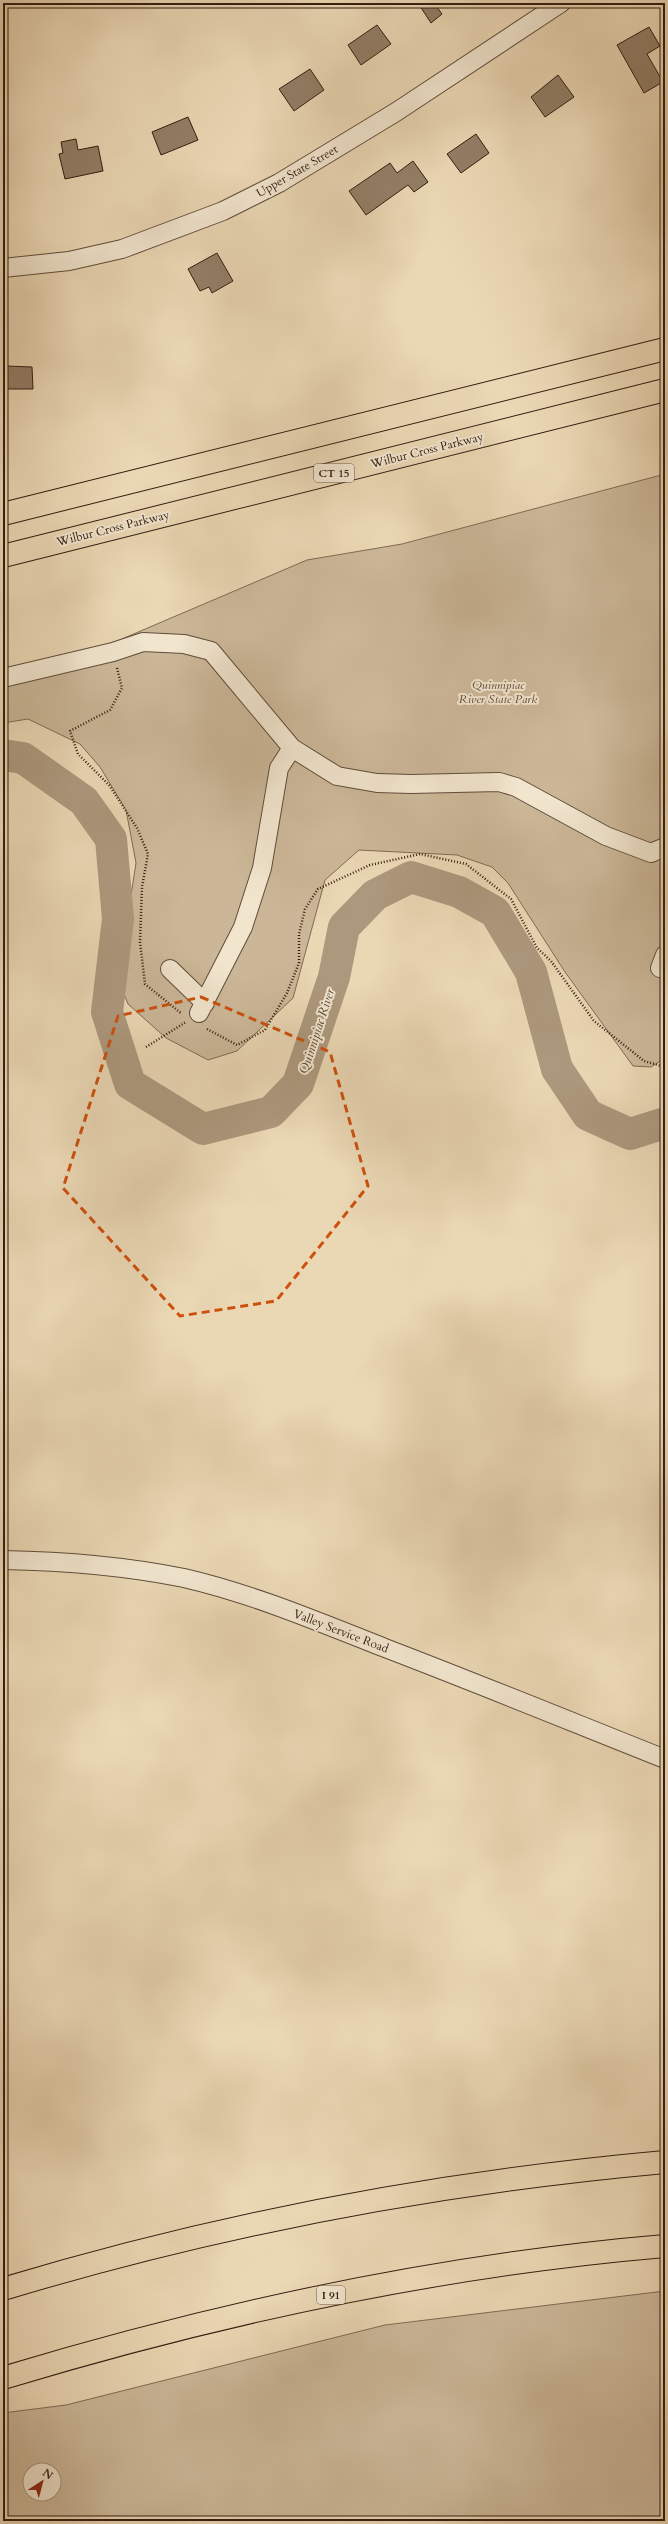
<svg xmlns="http://www.w3.org/2000/svg" width="668" height="2524" viewBox="0 0 668 2524" font-family="Cardo,serif">
<style>
.green{fill:#cbb798;stroke:#7f6a54;fill-rule:evenodd}
.lines{fill:none;stroke-linecap:round;stroke-linejoin:round}
.river{stroke:#ac987d;stroke-width:32}
.building{fill:#927e66;stroke:#331d11}
.minor-casing{stroke:#614c3a;stroke-width:20}
.highway-casing{stroke:#331d11;stroke-width:24}
.path{stroke:#331d11;stroke-width:2.5;stroke-dasharray:1 2;stroke-linecap:butt}
.minor{stroke:#f1e5ce;stroke-width:18}
.highway{stroke:#ead7b4;stroke-width:22}
.marked{fill:none;stroke:#cd500d;stroke-width:3;stroke-dasharray:8 5;stroke-linejoin:round}
.labels{text-anchor:middle;stroke-width:4;stroke-linejoin:round;paint-order:stroke}
.shield{fill:#f1e5ce;stroke:#6c594a;stroke-width:1}
.shield-label{font-size:11px;font-weight:bold;fill:#331d11}
.street-label{font-size:12px;fill:#331d11;stroke:#f1e5ce}
.park-label{font-size:12px;font-style:italic;fill:#614b3a;stroke:#f1e5ce}
.water-label{font-size:13px;font-style:italic;fill:#5d4837;stroke:#f1e5ce}
</style>
<rect width="100%" height="100%" fill="#ead7b4"/>
<filter id="stains"><feTurbulence type="fractalNoise" baseFrequency=".005" numOctaves="4"/><feColorMatrix values="0 0 0 0 .2 0 0 0 0 .09 0 0 0 0 .02 0 0 0 .5 -.17"/></filter>
<radialGradient id="worn" r=".72"><stop offset=".6" stop-color="#630" stop-opacity="0"/><stop offset="1" stop-color="#630" stop-opacity=".3"/></radialGradient>
<path class="green" d="M665 474V1058L651 1067 633 1066 565 972 508 883 492 867 457 855 359 850 325 880 293 998 237 1051 208 1060 166 1038 128 1004 118 979 136 863 126 810 100 767 80 744 28 719 3 723V671L68 662 307 560 402 544Z
M665 2291V2521H3V2413L66 2405 385 2325ZM30 2470H54V2494H30Z"/>
<g class="lines">
<path class="river" d="M3 755 23 758 84 801 111 839 118 919 107 1012 130 1084 203 1129 271 1112 298 1084 334 977 344 927 375 895 411 877 459 892 495 912 531 972 557 1069 588 1115 630 1134 665 1123"/>
</g>
<path class="building" d="M418 3H434L442 14 431 23Z
M377 25 391 44 361 65 348 45Z
M649 27 660 46 647 54 663 82 644 93 617 45Z
M310 69 324 90 294 111 279 89Z
M558 75 574 97 545 117 531 97Z
M188 117 198 140 161 155 152 132Z
M476 134 489 153 461 173 447 154Z
M76 139 78 150 98 146 103 171 65 179 59 154 63 153 61 142Z
M413 161 428 182 414 192 408 185 366 215 349 191 390 163 397 173Z
M217 253 233 281 212 293 209 287 200 291 188 269Z
M7 366 32 367 33 389H7Z"/>
<g class="lines">
<defs>
<path id="minor" d="M3 268 69 261 122 249 223 211 279 183 396 112 561 3
M3 678 113 652 143 642 184 644 211 651 292 748 337 776 377 783 411 784 499 782 516 787 606 836 651 853 665 847
M660 968 665 955
M170 969 205 1003
M199 1013 243 927 262 868 279 768 292 748
M3 1560C64 1561 124 1566 184 1578 253 1594 319 1622 385 1648 479 1684 572 1722 665 1759"/>
<path id="highway" d="M3 514 665 349
M3 556 665 390
M3 2289C218 2224 442 2182 665 2162
M3 2378C218 2313 441 2265 665 2246"/>
</defs>
<use href="#minor" class="minor-casing"/>
<use href="#highway" class="highway-casing"/>
<path class="path" d="M117 668 122 688 110 710 70 731 78 754 109 785 137 828 148 854 142 887 140 942 145 984 182 1014
M207 1029 237 1045 265 1030 287 993 299 963V934L305 909 318 889 370 865 420 854 466 864 511 899 537 948 551 961 594 1021 644 1061 665 1067
M146 1047 186 1022"/>
<use href="#minor" class="minor"/>
<use href="#highway" class="highway"/>
</g>
<path class="marked" d="M201 997 330 1052 368 1186 276 1301 180 1316 63 1188 118 1016Z"/>
<g class="labels">
<g class="shield">
<rect x="314" y="464" width="40" height="18" rx="3"/>
<rect x="317" y="2286" width="28" height="18" rx="3"/>
</g>
<g class="shield-label">
<text x="334" y="477">CT 15</text>
<text x="331" y="2299">I 91</text>
</g>
<g class="street-label">
<text transform="translate(297 171) rotate(-30)" y="4">Upper State Street</text>
<text transform="translate(427 450) rotate(-14)" y="4">Wilbur Cross Parkway</text>
<text transform="translate(113 528) rotate(-14)" y="4">Wilbur Cross Parkway</text>
<text transform="translate(341 1631) rotate(21)" y="4">Valley Service Road</text>
</g>
<g class="park-label">
<text x="498" y="689">Quinnipiac<tspan x="498" dy="14">River State Park</tspan></text>
</g>
<g class="water-label">
<text transform="translate(316 1031) rotate(-72)" y="5">Quinnipiac River</text>
</g>
</g>
<rect width="668" height="2524" fill="none" stroke="#ead7b4" stroke-width="16"/>
<rect x="4" y="4" width="660" height="2516" fill="none" stroke="#331d11" stroke-width="2"/>
<rect x="8" y="8" width="652" height="2508" fill="none" stroke="#331d11"/>
<g transform="translate(42 2482) rotate(36)"><circle r="19" fill="#f1e5ce" stroke="#a59582"/>
<path d="M0-3L7 15L0 10L-7 15Z" fill="#8f2418"/>
<text y="-6" font-size="11" font-weight="bold" text-anchor="middle" fill="#331d11">N</text>
</g>
<rect width="100%" height="100%" filter="url(#stains)"/>
<rect width="100%" height="100%" fill="url(#worn)"/>
</svg>
